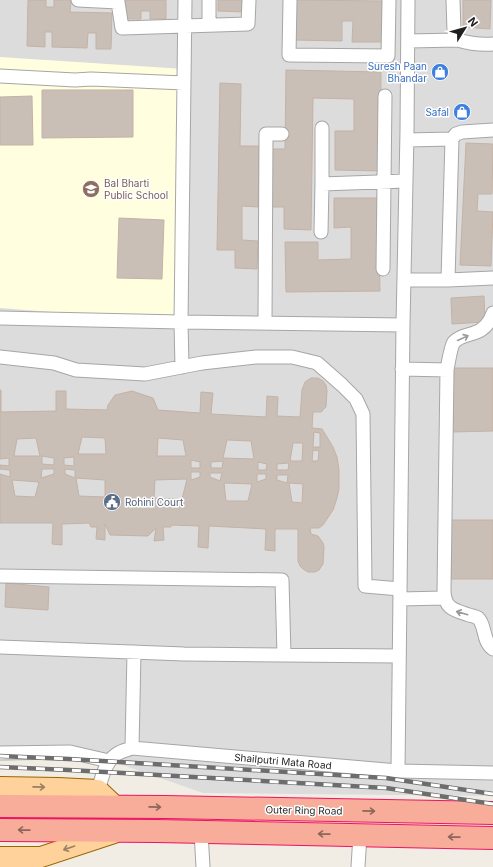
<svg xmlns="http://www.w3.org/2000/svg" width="493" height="867" viewBox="0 0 493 867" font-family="Inter,sans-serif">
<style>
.residential{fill:#dddcdc}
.education{fill:#fffedf}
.building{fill:#c9bfb7;stroke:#c4b2a5;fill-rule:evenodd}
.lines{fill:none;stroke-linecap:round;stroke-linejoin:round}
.minor-casing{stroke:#a6a6a6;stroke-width:15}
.primary-casing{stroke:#9a6500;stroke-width:22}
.trunk-casing{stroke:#ed1462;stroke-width:24}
.minor{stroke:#fff;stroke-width:13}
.primary{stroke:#ffd29b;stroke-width:20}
.trunk{stroke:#f8ac9a;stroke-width:22}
.rail-casing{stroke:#6d6d6d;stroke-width:4.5}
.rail{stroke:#fff;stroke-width:3;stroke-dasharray:9;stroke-linecap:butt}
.oneway{stroke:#9a9a9a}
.oneway2{stroke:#9a8163}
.oneway3{stroke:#8c665c}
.labels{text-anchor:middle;stroke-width:3;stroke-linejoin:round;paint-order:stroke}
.shop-label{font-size:10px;fill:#366cbe;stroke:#fff;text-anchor:end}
.education-label{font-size:10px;fill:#785e54;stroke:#fff;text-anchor:start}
.service-label{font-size:10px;fill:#4e5e75;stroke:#fff;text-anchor:start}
.street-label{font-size:10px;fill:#1f1f1f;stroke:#fff}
</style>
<rect width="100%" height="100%" fill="#f1ede4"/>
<path class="residential" d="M0 0H493V796L203 793 77 749 0 750Z"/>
<path class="education" d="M0 57 184 69 181 322 0 308Z"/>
<path class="building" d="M28 0H46V7H54V0H71L70 12 112 13 111 49H96V33H88L87 48 52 47V32H45V47L27 46Z
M124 0H166V19H150V11H141V19H124Z
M218 0H245V12L218 11Z
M295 0 383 1 382 42H352L353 21H342V41L295 40Z
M463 0H491L490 29 463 27Z
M286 70 381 72 380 171 335 170V131H354V99L313 98 311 230 284 229V207H269L270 149H285Z
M220 83 241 84 240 146H259L258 207 242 206V240L258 241 257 269 235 268V250H217Z
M42 90H133V137L42 138Z
M32 96 33 145H0V97Z
M466 143 493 144 492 194H478L477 211 493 212 491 266 460 265Z
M334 198H378L380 291 286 292 285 242H318V260L351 259V227L334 228Z
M119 218 164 220 162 279 117 278Z
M484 296 485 322 452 324 451 298Z
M451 368H493V431L452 432Z
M311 378H318L323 381 326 385 327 391 326 407 321 412H313L312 428 322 429 327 437 333 447 337 457 339 470V489L337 498 333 510 323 525 319 528H310L311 534 318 536 323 543 324 547 323 564 319 570 315 572H308L303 569 300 566 298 561V529H275V551L265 550 266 529 209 526 208 548 198 547 199 526 171 525V527H163L164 540 154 541 156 528 148 536 110 535 105 524V540L96 539 97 527H91L89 523 62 524V545L52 544 53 523H0V474L10 477V470L0 469V465L9 466V458L0 459V390H1V412L56 411V391H66V409L107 410 108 405 115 395 132 391 153 398 158 410 200 413 201 392 213 393 211 414 266 417 267 396 278 397 277 416 300 417 302 390 305 382ZM314 432 320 433V447H313ZM82 437 105 438 106 454H78ZM36 438 40 456H14L17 439ZM158 438 183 440 186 456H157ZM227 440 251 441 254 459 223 458ZM293 443H303L302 461H290ZM313 450 319 451 318 461H312ZM42 456 54 458V465L42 464ZM74 457V466L64 465V458ZM191 460 200 462V468H191ZM223 461 222 468H211V462ZM258 462 267 464 266 470H258ZM289 463 288 470H277V464ZM42 469H54V474L41 478ZM65 469 75 470V478L65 474ZM191 472H200V477L191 480ZM210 473H222L220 481 210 477ZM257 474H266V479L257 482ZM277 475H288L287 483 277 480ZM76 478 105 480V497L79 496ZM187 479 182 499 154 498 155 480ZM12 480 39 482 35 497 15 496ZM224 483 252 484 248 501H226ZM289 483 303 484 302 503 292 502Z
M451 520H493V579H451Z
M6 583 49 587 48 610 5 607Z"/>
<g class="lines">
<defs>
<path id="minor" d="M78 0 118 2 122 28C164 27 206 25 248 24L249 0
M290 0 289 55 388 56 389 0
M453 0 454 31 458 40C471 44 480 45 493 44
M209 25V0
M408 41 458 40
M0 76 75 80 91 79 184 83
M322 128V184L406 181
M493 130 462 132 456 134 452 139 448 280 493 278
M407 140 452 139
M321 232 322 184
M383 269 385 96
M404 280H448
M493 313C490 322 484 330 474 333 466 336 461 335 454 342 451 346 448 364 447 370L444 591C445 609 454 610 469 615 472 616 475 616 478 618 486 625 482 641 493 649
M0 318 181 322 403 325
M265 323 266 134H282
M0 357 54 363 76 370 145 374 202 363 256 357H292L317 363 342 385 356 399 363 414 365 586 400 589
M182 367 181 322 185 0
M402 369 447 370
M0 576 282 580 284 655
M400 599 444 598
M0 647 184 654 399 656
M132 748 134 652
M0 753 70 752 109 761
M398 771 403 325 407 132 408 0
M98 790C102 778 105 761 117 754 121 751 127 750 132 748L398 771 493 773
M201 832 203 867
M358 867 360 835"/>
<path id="primary" d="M0 787 58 788 98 790 116 807
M0 857H41L114 833"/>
<path id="trunk" d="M0 806 166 807 493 813
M0 830 157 831 493 838"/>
</defs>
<use href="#minor" class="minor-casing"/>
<use href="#primary" class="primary-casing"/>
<use href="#trunk" class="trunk-casing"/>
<use href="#minor" class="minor"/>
<use href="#primary" class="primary"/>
<use href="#trunk" class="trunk"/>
<defs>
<path id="rail" d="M0 756 69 759 386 778 493 794
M0 767 69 770 386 788 493 804"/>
</defs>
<use href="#rail" class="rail-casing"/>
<use href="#rail" class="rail"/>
</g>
<defs><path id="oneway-shaft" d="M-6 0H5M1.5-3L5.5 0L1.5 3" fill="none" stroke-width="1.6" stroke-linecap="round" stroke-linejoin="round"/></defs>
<g class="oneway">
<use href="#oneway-shaft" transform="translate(463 338) rotate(-25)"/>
<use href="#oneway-shaft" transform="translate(462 613) rotate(-164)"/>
</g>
<g class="oneway2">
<use href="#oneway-shaft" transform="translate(39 787) rotate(1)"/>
<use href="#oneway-shaft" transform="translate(69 848) rotate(161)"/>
</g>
<g class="oneway3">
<use href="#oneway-shaft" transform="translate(155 807) rotate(1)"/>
<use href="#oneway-shaft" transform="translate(369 811) rotate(1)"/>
<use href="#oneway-shaft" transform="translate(24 830) rotate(-179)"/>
<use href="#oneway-shaft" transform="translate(324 834) rotate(-179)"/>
<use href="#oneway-shaft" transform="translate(454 837) rotate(-179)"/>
</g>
<defs>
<symbol id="shop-disc" viewBox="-11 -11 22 22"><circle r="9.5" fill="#3f7fe0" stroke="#fff"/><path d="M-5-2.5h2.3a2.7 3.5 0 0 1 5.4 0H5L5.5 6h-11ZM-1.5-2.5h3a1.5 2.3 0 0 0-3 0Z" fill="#fff"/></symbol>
<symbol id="school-disc" viewBox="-11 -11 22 22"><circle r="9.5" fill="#8d6e63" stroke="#fff"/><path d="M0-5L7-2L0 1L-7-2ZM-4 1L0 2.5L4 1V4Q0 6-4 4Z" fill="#fff"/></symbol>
<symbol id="civic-disc" viewBox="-11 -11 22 22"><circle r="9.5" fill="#5c6f8a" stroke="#fff"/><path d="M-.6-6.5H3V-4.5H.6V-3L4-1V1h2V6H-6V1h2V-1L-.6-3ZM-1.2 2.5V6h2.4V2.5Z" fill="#fff"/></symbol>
</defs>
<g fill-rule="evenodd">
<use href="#shop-disc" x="430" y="62" width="20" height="20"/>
<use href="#shop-disc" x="452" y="102" width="20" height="20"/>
<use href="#school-disc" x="81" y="179" width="20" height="20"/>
<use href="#civic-disc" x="102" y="492" width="20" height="20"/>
</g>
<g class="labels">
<g class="shop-label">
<text x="427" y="70">Suresh Paan<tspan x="427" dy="12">Bhandar</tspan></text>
<text x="449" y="116">Safal</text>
</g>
<g class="education-label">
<text x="104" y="187">Bal Bharti<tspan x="104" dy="12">Public School</tspan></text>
</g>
<g class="service-label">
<text x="125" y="506">Rohini Court</text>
</g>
<g class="street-label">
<text transform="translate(283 761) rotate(5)" y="4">Shailputri Mata Road</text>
<text transform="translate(304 810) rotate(1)" y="4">Outer Ring Road</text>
</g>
</g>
<g transform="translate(465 28) rotate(53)" stroke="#ffffff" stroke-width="3" paint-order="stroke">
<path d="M0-3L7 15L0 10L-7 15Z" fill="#1f1f1f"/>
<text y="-6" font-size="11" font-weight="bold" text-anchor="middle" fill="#1f1f1f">N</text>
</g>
</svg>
